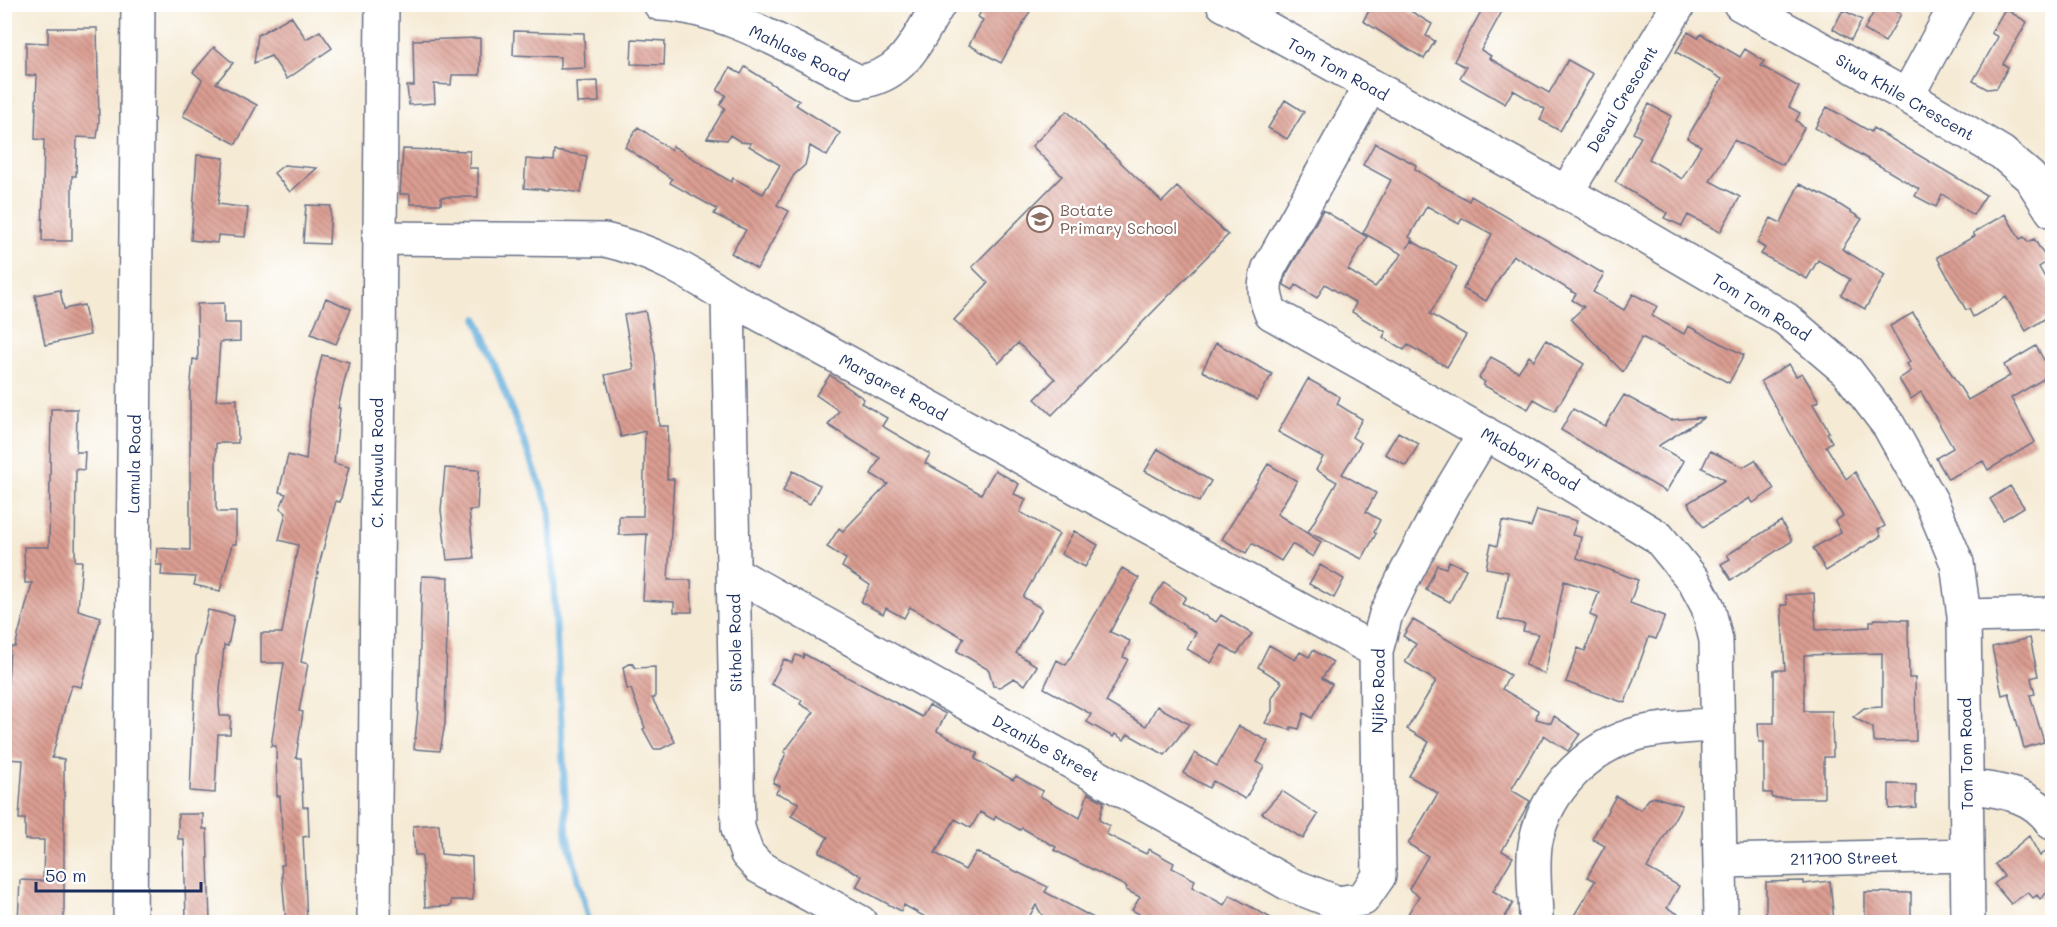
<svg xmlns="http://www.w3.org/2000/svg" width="2057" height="927" viewBox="0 0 2057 927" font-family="Mali,sans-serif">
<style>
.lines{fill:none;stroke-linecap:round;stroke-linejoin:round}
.stream{stroke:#63aedb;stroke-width:7}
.building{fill:url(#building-back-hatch)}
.minor-casing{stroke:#677087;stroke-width:36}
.minor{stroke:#fff;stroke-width:33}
.labels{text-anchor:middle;stroke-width:4.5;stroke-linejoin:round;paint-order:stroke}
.street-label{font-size:16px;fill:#1b2f5e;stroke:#fff}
.education-label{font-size:16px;fill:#785e54;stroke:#fff;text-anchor:start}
</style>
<defs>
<pattern id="building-back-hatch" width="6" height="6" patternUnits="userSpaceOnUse" patternTransform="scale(1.5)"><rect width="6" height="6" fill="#db9d91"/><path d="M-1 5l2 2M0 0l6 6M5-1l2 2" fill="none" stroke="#b1807a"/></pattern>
</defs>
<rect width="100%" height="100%" fill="#fff"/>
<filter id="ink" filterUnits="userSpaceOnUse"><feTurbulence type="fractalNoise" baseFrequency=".0167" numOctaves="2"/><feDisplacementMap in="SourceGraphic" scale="12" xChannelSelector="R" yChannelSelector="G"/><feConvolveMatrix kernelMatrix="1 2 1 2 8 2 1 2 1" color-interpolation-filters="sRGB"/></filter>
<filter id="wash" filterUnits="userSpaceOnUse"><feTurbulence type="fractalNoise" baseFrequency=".008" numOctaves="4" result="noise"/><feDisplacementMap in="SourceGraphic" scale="24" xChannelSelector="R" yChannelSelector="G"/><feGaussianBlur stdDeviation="1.35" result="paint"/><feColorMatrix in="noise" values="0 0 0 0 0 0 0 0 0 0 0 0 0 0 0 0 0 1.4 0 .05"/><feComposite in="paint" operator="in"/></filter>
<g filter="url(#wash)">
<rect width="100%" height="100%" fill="#f5ead4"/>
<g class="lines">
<path class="stream" d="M477 319 550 510 567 836 589 922"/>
</g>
<g id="blocks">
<path class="building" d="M985 4H1034L1001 63 969 45 983 20 978 17Z
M1373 4H1399L1432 24 1426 36 1435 41 1424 59 1363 21Z
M1485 4H1506L1481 50 1491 56 1489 58 1549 93 1568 60 1593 74 1560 131 1540 120 1545 109 1513 90 1505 104 1460 78 1466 67 1454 61Z
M1878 4 1901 14 1885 42 1864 30Z
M2005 9 2027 22 2003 64 2008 67 1997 88 1987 89 1973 81 1998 37 1991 33Z
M1843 10 1862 20 1851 40 1833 29Z
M291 16 306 39 320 31 332 48 287 79 271 56 254 63 258 35Z
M48 28H97L99 122 97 138 77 137 76 176H72V241H42L44 140 35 139 37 75 26 76V42L48 43Z
M514 31 584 33 585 68 560 69V57L513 55Z
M1688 32 1698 38 1701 34 1740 57 1745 49 1764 61 1761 66 1799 87 1789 107 1800 113 1796 120 1804 128 1783 165 1734 140 1710 181 1740 197 1720 232 1688 215 1682 226 1664 218 1667 213 1615 182 1641 137 1633 133 1649 104 1671 116 1649 159 1682 179 1701 146 1687 138 1722 79 1676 52Z
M480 38V75H452L451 85 434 84 435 103 409 105 407 86H414L413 40Z
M632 39 665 41 664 65 631 64Z
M214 47 233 63 216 83 257 105 236 144 183 116 202 80 193 72Z
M745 67 799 101 796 105 840 133 827 156 810 146 805 165 794 175 777 205 789 211 757 269 731 253 746 230 714 214 717 209 670 183 672 179 625 147 638 127 671 150 673 146 731 182 733 178 763 194 780 165 749 146 751 143 741 142 730 135 727 140 707 138 725 108 720 105 726 95 717 91 730 68 741 74Z
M598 81 599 102 577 103 576 82Z
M1285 100 1304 112 1287 139 1268 128Z
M1827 107 1871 132 1873 128 1986 195 1973 215 1942 194 1936 207 1915 196 1919 189 1815 128Z
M1067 111 1162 202 1177 187 1228 235 1052 415 1035 399 1055 379 1018 343 999 363 984 346 954 320 988 283 972 267 1062 176 1032 146Z
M1375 143 1416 165 1415 169 1432 180 1469 201 1471 196 1604 274 1593 292 1624 310 1633 294 1657 306 1652 316 1684 334 1688 326 1744 355 1729 383 1642 337 1623 372 1571 319 1584 307 1572 300 1576 294 1513 255 1486 301 1463 289 1492 234 1462 218 1459 224 1427 206 1409 237 1412 239 1407 248 1412 241 1457 267 1430 314 1466 335 1447 367 1408 345 1404 350 1383 337 1386 332 1352 312 1356 303 1325 284 1317 298 1296 285 1293 290 1284 285 1286 275 1323 210 1367 237 1348 270 1375 287 1402 254 1363 233 1391 180 1363 165Z
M403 149 470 151 469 168H478V197H441V204H410V194H400Z
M555 151 587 156 581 193 548 188V190L524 188 526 159 554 161Z
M197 155 224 158 218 204 248 208 245 237 218 235 217 243 191 240Z
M284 165 317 168 290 192 274 173Z
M1799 184 1829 198 1862 219 1842 249 1885 275 1865 309 1841 295 1850 279 1818 260 1807 279 1761 254 1765 248 1757 243 1771 218 1781 223Z
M306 205 331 206 329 244 303 243Z
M2005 214 2020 239 2024 237 2028 242 2034 239 2048 261 2039 267 2052 290V314L2026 331 2006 297 1973 317 1969 309 1966 310 1937 257 1975 236 1973 233Z
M60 290 64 309 84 305 90 335 45 345 35 295Z
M326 298 351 309 336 344 311 334Z
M224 303V323H240V341L220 342 216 400 237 399 238 443H216V507L218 512H236V544H232L220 591 194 585 196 577 161 575 162 565H156L157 548 190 550V392L193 359 198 360 197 304Z
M645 311 655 354 659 426H668L667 479H674L668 580H691L692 612H674V602L643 600 647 534 619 535V516H643L645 431 621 437 605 375 634 369 624 315Z
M1913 313 1968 400 2010 376 2004 365 2036 346 2052 374 2011 398 2035 442 1988 470 1983 461 1948 479 1936 458 1953 448 1921 392 1911 399 1899 379 1911 371 1907 364 1910 362 1890 326Z
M1546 340 1584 364 1555 411 1534 399 1528 409 1483 385 1485 382 1479 378 1491 357 1518 372 1529 356 1534 360Z
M1216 343 1272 374 1257 400 1202 371Z
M322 355 349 362 338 408H340L334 463 349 467 340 502 336 501 320 561 301 662 308 664 299 711 303 712 296 758H301L303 807H308L309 836 303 837 307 922H286L281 865H284L280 796H277L276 746H271L284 663H261V633H282L298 545 279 540 286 513 280 508 286 494 279 492 288 455 306 460 311 402Z
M1789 364 1796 376 1802 373 1819 401 1813 404 1829 432 1827 433 1832 442 1826 446 1846 479 1855 472 1885 526 1878 530 1881 536 1826 571 1813 548 1841 532 1835 521 1843 516 1805 459 1761 381Z
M830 375 864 399 861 403 887 418 882 426 930 454 925 463 981 494 995 470 1019 484 1014 494 1026 499 1020 512 1059 534 1023 597 1042 609 1016 653 1037 666 1025 685 1014 678 1000 687 993 686 989 670 957 651 964 638 910 607 904 618 886 608 883 614 861 602 870 585 842 567 846 559 827 547 839 528 843 531 888 484 871 474 880 458 828 425 839 411 816 395Z
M1308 379 1340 397 1337 404 1362 419 1352 437 1361 443 1342 474 1376 493 1366 512 1380 520 1374 532 1376 534 1362 559 1308 532 1337 482 1316 470 1323 457 1278 432Z
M1624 395 1670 420 1705 417 1658 446 1684 461 1666 492 1561 430 1573 409 1605 426Z
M51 409H77L76 452H85L84 470 76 469 75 561H82L78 610 101 617 81 687 72 685 68 695 52 758 64 759V922H18L20 880 43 881 44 840H25V819H19L23 760 4 759V698L7 699 10 647H15L32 583H25L24 547H49Z
M1398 432 1419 444 1406 466 1385 454Z
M1158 449 1211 481 1199 502 1145 471Z
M1710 451 1743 467 1755 460 1774 489 1753 503 1750 498 1703 527 1688 503 1725 480 1702 468Z
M1268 464 1297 481 1277 514 1321 542 1313 557 1292 544 1281 561 1252 543 1246 553 1222 539Z
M445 468 479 470 477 510H469L474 558 447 560 441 510Z
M793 471 820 485 810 504 783 491Z
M2010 486 2024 507 2003 520 1990 499Z
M1537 510 1577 521 1572 535 1581 537 1577 558 1638 580 1630 603 1665 616 1656 639 1649 637 1625 703 1566 682 1578 648 1585 651 1597 618 1590 615 1599 592 1564 581 1545 674 1525 665 1538 634 1523 631 1525 624 1498 619 1508 572 1486 568 1491 544 1497 546 1502 521 1531 527Z
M1781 521 1792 541 1731 580 1721 564 1730 559 1727 555Z
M1074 531 1098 545 1085 567 1061 554Z
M1449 561 1466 569 1450 602 1426 590 1437 565 1446 568Z
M1320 565 1344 579 1334 598 1309 584Z
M1122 568 1139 578 1110 632 1130 641 1123 657 1128 659 1106 702 1146 726 1157 706 1189 724 1165 755 1128 734 1124 740 1115 734 1113 737 1087 722 1091 714 1044 688 1057 660 1066 665Z
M422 576 448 577 445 724 440 751 414 749 418 711Z
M1164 582 1186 597 1182 603 1216 622 1221 615 1252 634 1237 654 1222 645 1211 663 1187 649 1196 633 1150 603Z
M1814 593 1816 630 1870 627V621H1874L1875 619 1908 620 1909 678H1915L1916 741 1874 742 1873 728 1853 717 1864 708 1882 707V653L1804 655V711H1832L1833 757H1824V798H1772V793H1764V742H1759L1758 723H1774V670H1785L1781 605H1787L1786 595Z
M208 610 234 616 228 646 224 645 219 703 220 716H231L230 734H218L215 793 190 791 196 657Z
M1413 620 1510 675 1502 689 1538 710 1536 719 1551 723 1554 716 1580 734 1568 751 1544 735 1511 790 1530 801 1502 851 1513 857 1493 891 1513 903 1502 922H1403L1419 896 1409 889 1428 856 1408 844 1438 793 1409 776 1429 742 1407 729 1436 681 1405 662 1416 644 1403 636Z
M2030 638 2038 676 2031 678 2035 694 2030 695 2044 742 2024 748 2009 693 2002 695 1992 647Z
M1269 645 1295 660 1300 652 1309 657 1313 650 1333 662 1322 678 1332 684 1312 718 1304 713 1299 729 1291 727V730L1265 723 1272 711V698L1282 682 1258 667Z
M804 654 922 717 929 705 946 714 937 731 978 753 975 759 1013 780 1016 776 1043 791 1040 796 1080 818 1088 793 1104 802 1099 820 1110 826 1106 834 1146 854 1149 849 1174 863 1172 868 1195 880 1192 887 1224 905 1230 895 1278 922H1153L1132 910 1140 897 1126 890 1127 887 1054 850 1056 847 1022 828 1020 830 996 816 994 820 980 812 971 828 955 819 935 853 965 870 976 852 1048 887 1045 892 1101 922H1046L1036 905 1026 922H934L904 905 901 911 856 887 862 876 819 852 828 837 791 816 799 803 776 793 780 786 773 783 786 753 784 752 814 712 800 704 802 700 771 684 784 659 792 663 796 655 803 658Z
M632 663 635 668 655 667V698H652L675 742 661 749H654L643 729 645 728 631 689H627L623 667Z
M1239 726 1268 741 1257 762 1264 766 1245 799 1213 781 1209 788 1183 773 1195 753 1217 766Z
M1889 784 1916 785V807L1889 809Z
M1282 791 1318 815 1303 839 1262 813Z
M1616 796 1640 810 1649 799 1655 797 1682 805 1647 868 1679 886 1667 908 1693 922H1570L1595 881 1587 877 1605 846 1592 839Z
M178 814H203V829H207L210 922H186L184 839H178Z
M439 824 441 854 472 857 473 900H451V906L425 907 422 855H415L413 826Z
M2029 836 2040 856 2052 845V888L2040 899 2037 895 2033 898 2028 892 2011 904 1994 884 2004 876 1995 864Z
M1804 881V884L1830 881 1834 922H1766V882Z
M1865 892 1911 893V922H1865Z"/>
</g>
</g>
<g filter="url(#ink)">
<use href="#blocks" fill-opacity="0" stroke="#677087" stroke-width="1.5"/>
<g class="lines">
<defs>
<path id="minor" d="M660 4C728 7 799 53 859 82 906 75 915 42 939 4
M1223 4 1634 230 1786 319 1847 371 1889 426 1931 501 1957 563 1964 616 1968 922
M1740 4 1907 96 2002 153 2030 177 2052 211
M1370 87 1269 268C1263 286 1264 296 1271 313L1516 451 1658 537 1694 581 1708 607 1716 640 1721 922
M1907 96 1957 4
M1566 193 1679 4
M379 238 605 240C653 251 687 271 728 297L1376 651
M728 297 738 828 747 854 759 867 860 922
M734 573 1289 884 1338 903 1363 899 1379 876 1376 651 1386 614 1404 577 1443 503 1485 433
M1964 616 2052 614
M1967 786C1999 791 2033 793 2052 823
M1721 861 1967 855
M130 922 138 4
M374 922 382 4
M1536 922C1536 898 1531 863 1536 840 1547 789 1590 745 1640 733 1665 727 1693 727 1718 724"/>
</defs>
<use href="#minor" class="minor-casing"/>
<use href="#minor" class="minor"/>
</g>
</g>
<defs>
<symbol id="school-ring" viewBox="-11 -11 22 22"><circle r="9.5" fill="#fff" stroke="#8d6e63" stroke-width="1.5"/><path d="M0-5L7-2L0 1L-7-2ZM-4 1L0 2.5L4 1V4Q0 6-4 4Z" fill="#8d6e63"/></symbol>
</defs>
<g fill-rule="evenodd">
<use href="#school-ring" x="1025" y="204" width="30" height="30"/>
</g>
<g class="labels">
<g class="street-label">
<text transform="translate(799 53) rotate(26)" y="6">Mahlase Road</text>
<text transform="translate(1338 69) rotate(29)" y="6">Tom Tom Road</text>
<text transform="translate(1905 97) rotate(30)" y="6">Siwa Khile Crescent</text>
<text transform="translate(1622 99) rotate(-59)" y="6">Desai Crescent</text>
<text transform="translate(1761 307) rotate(32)" y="6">Tom Tom Road</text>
<text transform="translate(893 387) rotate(29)" y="6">Margaret Road</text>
<text transform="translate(1530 459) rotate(30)" y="6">Mkabayi Road</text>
<text transform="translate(377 463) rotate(-90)" y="6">C. Khawula Road</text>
<text transform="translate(134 464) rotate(-89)" y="6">Lamula Road</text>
<text transform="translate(735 643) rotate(-91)" y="6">Sithole Road</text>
<text transform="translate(1378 691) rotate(-89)" y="6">Njiko Road</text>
<text transform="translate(1046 748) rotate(29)" y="6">Dzanibe Street</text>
<text transform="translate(1966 754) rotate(-91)" y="6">Tom Tom Road</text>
<text transform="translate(1844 858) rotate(-1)" y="6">211700 Street</text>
</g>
<g class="education-label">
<text x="1060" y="216">Botate<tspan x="1060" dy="18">Primary School</tspan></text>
</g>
</g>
<rect width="2057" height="927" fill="none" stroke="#fff" stroke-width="24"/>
<path d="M36 882v9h165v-9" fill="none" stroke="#1b2f5e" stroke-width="3"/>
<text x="45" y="882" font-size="18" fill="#1b2f5e" stroke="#ffffff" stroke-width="4.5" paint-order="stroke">50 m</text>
</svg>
